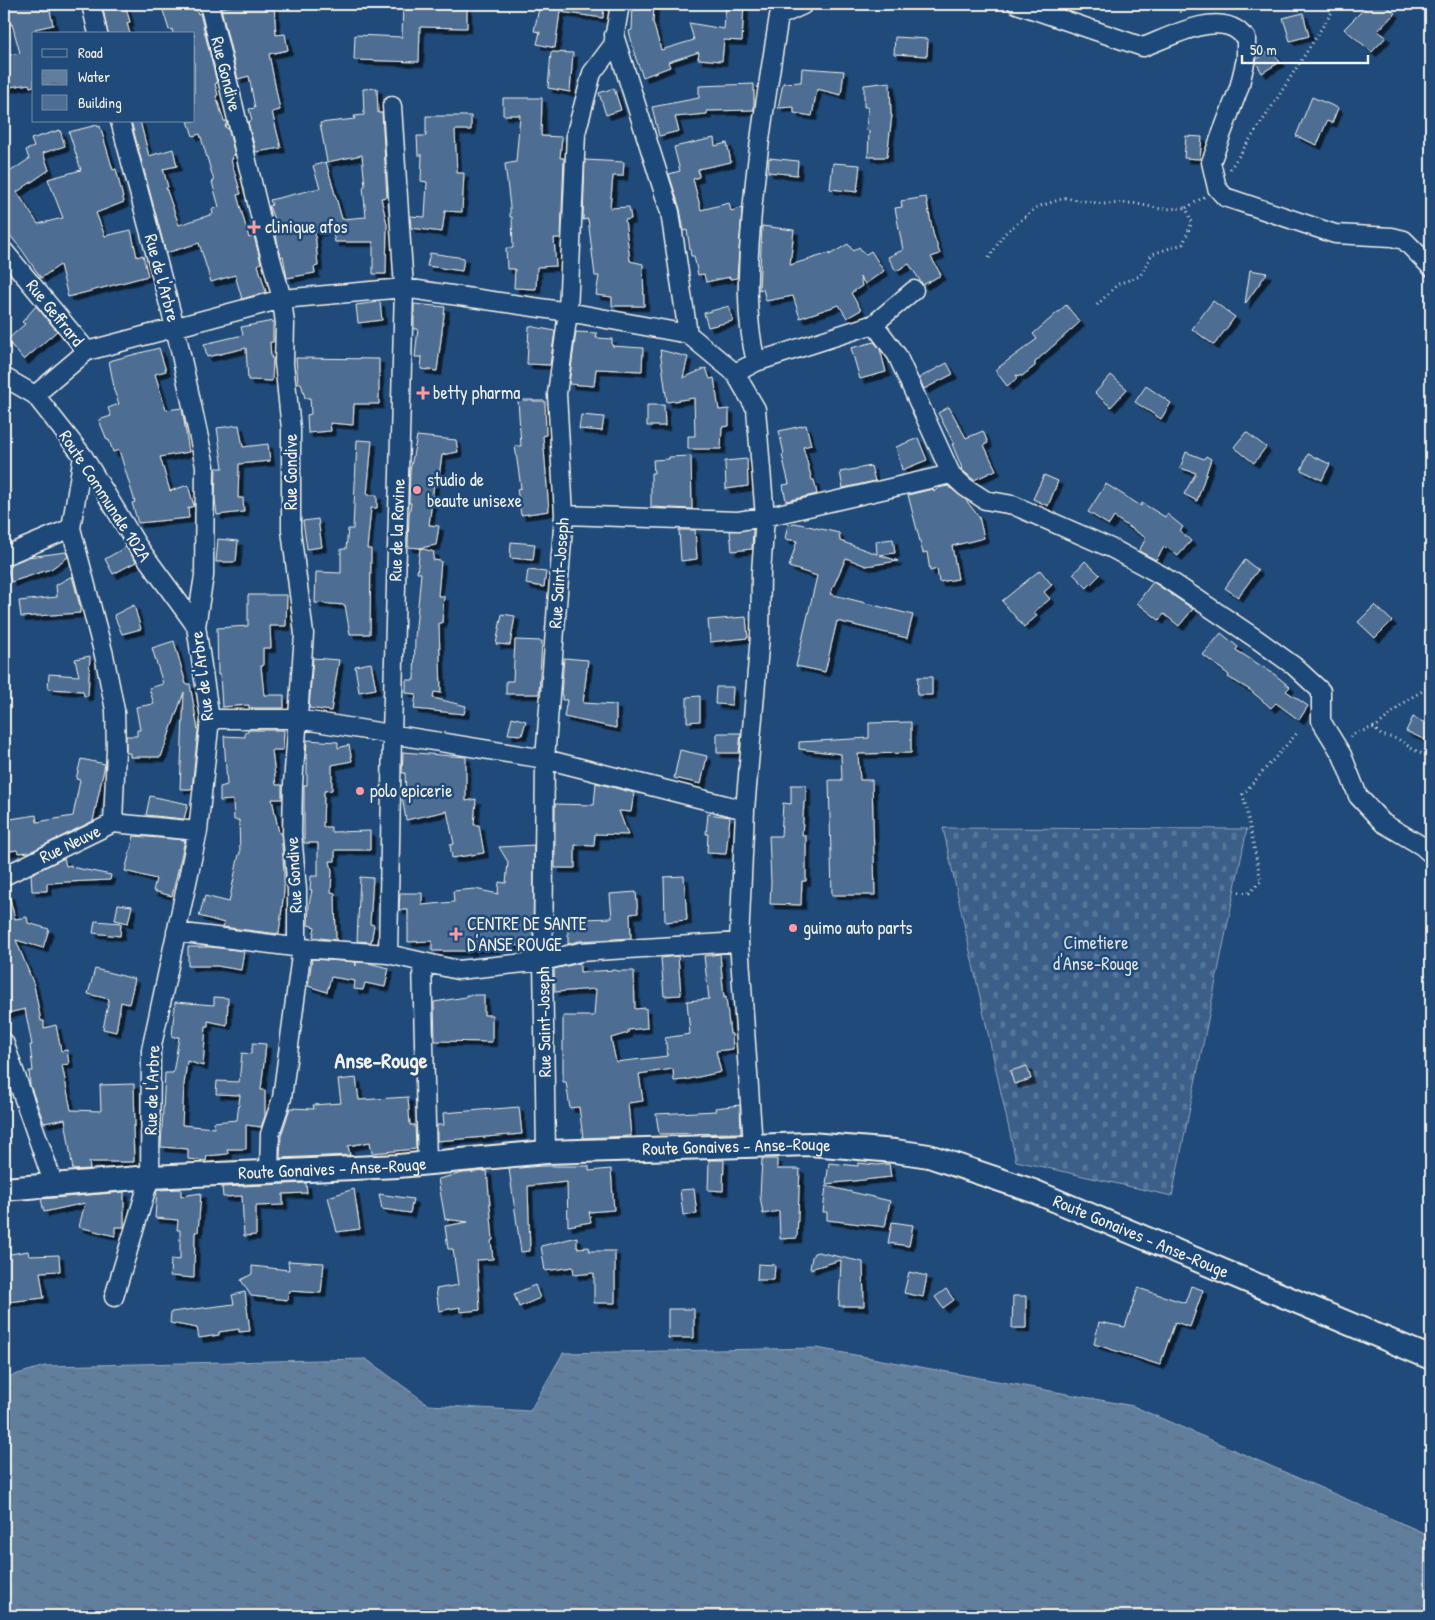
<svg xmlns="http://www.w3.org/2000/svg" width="1435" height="1620" viewBox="0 0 1435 1620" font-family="'Patrick Hand',sans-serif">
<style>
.cemetery{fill:url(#cemetery-stones);stroke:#97a8b8}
.water{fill:url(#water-ripples);stroke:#9cacbb}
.building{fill:#4d6e92;stroke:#f4f1e8;filter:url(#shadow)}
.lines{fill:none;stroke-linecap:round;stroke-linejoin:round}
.minor-casing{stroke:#f4f1e8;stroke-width:21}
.major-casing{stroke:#f4f1e8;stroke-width:26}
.path{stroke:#f4f1e8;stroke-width:3;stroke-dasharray:1 4;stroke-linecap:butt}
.minor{stroke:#1f4a7a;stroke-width:18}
.major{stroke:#1f4a7a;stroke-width:22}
.poi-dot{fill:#ff9aa2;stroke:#1f4a7a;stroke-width:2}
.labels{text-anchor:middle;stroke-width:5;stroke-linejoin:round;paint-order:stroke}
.street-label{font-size:18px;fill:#f4f1e8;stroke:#1f4a7a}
.poi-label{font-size:18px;fill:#f4f1e8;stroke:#1f4a7a;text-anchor:start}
.park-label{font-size:18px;fill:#e1e2de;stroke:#1f4a7a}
.district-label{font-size:22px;font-weight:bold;fill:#f4f1e8;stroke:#1f4a7a}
</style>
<defs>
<pattern id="cemetery-stones" width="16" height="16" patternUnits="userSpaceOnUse" patternTransform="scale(1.25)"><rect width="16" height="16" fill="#3a5f88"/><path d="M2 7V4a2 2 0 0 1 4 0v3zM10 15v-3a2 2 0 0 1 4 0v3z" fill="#577699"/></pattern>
<pattern id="water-ripples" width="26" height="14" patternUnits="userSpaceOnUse" patternTransform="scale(1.25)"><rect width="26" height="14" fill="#627e9d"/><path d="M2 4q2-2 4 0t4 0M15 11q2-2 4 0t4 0" fill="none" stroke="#58687a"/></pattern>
<filter id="shadow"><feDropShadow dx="4.5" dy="4.5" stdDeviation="0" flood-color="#0009"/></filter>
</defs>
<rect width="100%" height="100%" fill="#1f4a7a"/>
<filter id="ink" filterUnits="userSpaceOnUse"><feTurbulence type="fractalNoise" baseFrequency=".02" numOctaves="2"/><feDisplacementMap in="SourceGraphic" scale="10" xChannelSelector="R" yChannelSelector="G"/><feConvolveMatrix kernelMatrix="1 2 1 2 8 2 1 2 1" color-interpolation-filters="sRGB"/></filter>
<g filter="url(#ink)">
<path class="cemetery" d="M943 828 1247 829 1172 1196 1016 1161Z"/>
<path class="water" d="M817 1348 1133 1406 1431 1536V1616H4V1378L45 1366 366 1359 429 1405 530 1411 563 1353Z"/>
<path class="building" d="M4 4H42L43 11 50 10 53 25 35 29 37 34H34V86L30 87 29 84 4 88V56L20 53 12 24 4 26Z
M102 4H125L130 22 127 23 130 34H108Z
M161 4H195L198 14 200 13 217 83 215 84 218 95 216 96 224 121H226L227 125H225L226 128H228L235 155 232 156 233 159 231 160 241 194 237 195 249 238 254 236 261 263 258 265 266 292 242 299 235 275 211 282 199 243 166 253 131 121H140L149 156 173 149 177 166 163 169 168 187 166 188 179 225 213 214 212 209 219 207 212 182 214 181 200 134 193 136 188 121H194V34H173L172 29 169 30Z
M242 4H274L276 35 285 34 288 50 269 54 280 110 272 112 281 148 256 152 248 122 252 120 249 109 255 108 249 76 238 79 221 8Z
M403 4H467V28L420 27 419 62 354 60 355 35 402 37Z
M540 4H604L603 18 560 12 555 48 537 44 540 32 534 31Z
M633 4H654L653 22 661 50 694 40 689 23 724 29 726 4H744L742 41 724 40 722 61 698 59 699 52 668 62 670 67 643 77 636 59 629 31 632 30Z
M1369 4H1385L1395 13 1378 31 1386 37 1372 52 1344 29Z
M1303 13 1309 36 1290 41 1283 18Z
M895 37 928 39 927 56 894 54Z
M1272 50 1280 62 1262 73 1256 62 1257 59Z
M551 52 573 53 570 92 548 88Z
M802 68 844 71 841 95 817 89 812 116 794 113V107L778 108 783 83 801 82Z
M890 82 891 115H892L887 157H868L869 131 866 130 868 107H864V85Z
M754 84V110L707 111V114L675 117 679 131 659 136 652 107 699 98V86Z
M377 88 378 113H382L387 197 381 198 387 224 386 274H373V242H335L332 229 315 232 318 266 314 267 315 273 287 278 283 256 281 257 275 231 278 230 269 206 272 205 270 200 320 188 313 166 326 162 342 219 366 217 363 187 365 186 362 155 327 162 320 123 355 119 354 116 364 115 363 89Z
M614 88 621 110 606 115 599 93Z
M1312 97 1338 108 1332 123 1327 121 1317 145 1296 136Z
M503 98H542L541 136 562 137 560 158H564L561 238H554L556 266 537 267 536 289 514 288 515 269H507L506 248H513L512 217H510V207L505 164 516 162 520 115H503Z
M426 116H471V130H455L457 173H464L462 212 445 211 442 232 411 228 410 216 425 217 427 182 421 181 422 155H418L417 136H426Z
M97 125 98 127 100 126 113 170 116 169 124 202 96 213 105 236 131 230 137 257 143 255 148 276 68 297 60 265 41 278 22 250 4 228V173L5 175 29 159 26 150 34 147 31 139 60 130 65 146 43 153 49 170 17 192 38 224 63 218 48 179 81 170 69 132Z
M1186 136 1202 137 1200 159 1184 158Z
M714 138 715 146 727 143 731 162 698 169 699 177 693 179 701 210 729 203 731 211 741 208 742 210 737 278 730 279V277L706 282 704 274 698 275 694 256H691L687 230 684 231 680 209 669 174 680 171 674 147Z
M769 158 798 161 797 175 768 172Z
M585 160 624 162 623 176H613L610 208 629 207 631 219 625 220 630 261 643 264 644 306H612V297L596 295 599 276H595L588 219 583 220Z
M833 163 860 165 857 192 830 189Z
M926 197 933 233 940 254 931 257 941 275 923 285 909 264 896 271 888 257 903 250 895 208 902 207 901 201Z
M762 226 794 230 790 265 830 253 829 255 848 244 853 251 859 247 865 255 871 251 884 271 865 284 860 277 862 286 851 293 861 310 847 318 839 305 800 318 793 296 766 301 763 289 759 290Z
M430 253 464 258 462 271 427 266Z
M1250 270 1267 273 1245 304Z
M1213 301 1235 317 1214 345 1192 329Z
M380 302 382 320 358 323 356 305Z
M414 304 445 307 437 371 421 369 422 357H415L418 329H414Z
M1066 305 1080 322 1035 362V366L1022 376 1016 375 1018 378 1007 386 995 370 1037 339 1033 334Z
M36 306 57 331 24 360 7 340 25 324 22 322Z
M729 306 733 321 708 327 704 313Z
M273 321V342H270L271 358H273L272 381 248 380 246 348 207 357 204 344 243 335 241 327Z
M529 326 555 331 550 365 527 364Z
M576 332 597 333 596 338 612 339V346L643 348 642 371 596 369 594 386 569 384Z
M874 342 880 349 886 372 860 379 851 348Z
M159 348 166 371 155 374 166 410 182 408 189 452 160 457 170 491 188 485 194 506 188 508 189 518 138 523 132 503 135 502 119 450 113 452 109 440H107L99 420 111 416 108 408 119 404 113 388 114 387 109 361Z
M660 350 688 357 683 378 706 368 710 379 714 378 719 410 729 409V426L722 427 721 449H688V436H695L694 398 667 402Z
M296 358 379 359V404H354L353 425 330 423 331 431 308 433 307 415 311 414 310 398H305L301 383H298Z
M947 363 953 374 924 389 919 378Z
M1111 375 1127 389 1111 407 1095 393Z
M1146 386 1171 403 1161 419 1135 402Z
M518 400H533V401H545L546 435 543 436 549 511 521 515 517 489 521 488 515 446H521Z
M647 405H664L665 426H647Z
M949 407 966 438 983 431 988 443 984 445 996 470 974 480 961 469 962 468 952 444H954L938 413Z
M581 415 604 417 602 431 579 429Z
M239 425 243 447 268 444 270 461 239 464 238 498H243L244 512 217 515 215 499 216 468H223L217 428Z
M806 425 811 445 803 447 812 480H814L817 494 786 501 783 485 789 484 782 455 784 454 779 431Z
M1246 432 1266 447 1254 463 1234 447Z
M417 436 456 440 458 452 442 455 439 476H435L429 525 439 526 436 545 420 548 434 552 433 560 441 561 438 596H444L442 623H439L441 693 434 692 433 698 466 706 464 714 414 709 416 694 406 693V680H414L415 638 421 573H417L420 548 408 547 409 515 411 503H409L410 471Z
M918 438 927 460 902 470 896 447Z
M357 440 372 441 367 495H377V508H371L367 549H371L370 634H350L345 605 315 603 316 572 341 573V549H346L348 529H353Z
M1186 452 1204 459 1206 456 1211 459 1197 501 1184 494 1196 473 1180 468Z
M1308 454 1330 464 1322 480 1301 470Z
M691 456 692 509 651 507V473H654L653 460 669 459V457Z
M747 459 748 486 726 489 725 461Z
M871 466 875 481 843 488 840 472Z
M1044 475 1058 481 1048 506 1033 499Z
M1106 484 1141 506 1142 503 1165 517 1167 514 1183 527 1180 531 1191 541 1178 556 1167 547 1166 549 1164 547 1156 560 1139 551 1146 538 1114 517 1109 525 1088 512Z
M948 486 965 499 979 517 984 538 952 546 958 579 939 582 937 569 930 571 927 552 923 553 908 495 933 489 934 492 938 488Z
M318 519 322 547 307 549 303 521Z
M795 523 839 533 840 541 877 554 876 541 893 539 895 553 880 555 898 561 866 566 846 558 830 594 913 615 907 638 837 621 825 672 796 666 817 576 789 567 797 541 785 539 788 524Z
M753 529 752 549 732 551 730 531Z
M679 530H695L697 559 681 561Z
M218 539 238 541 236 562H216Z
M511 542 535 544 533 560 510 558Z
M126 547 136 562 113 574 105 559Z
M66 552 68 557 51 569 11 582 7 566 28 557Z
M1245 560 1258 570 1238 597 1225 588Z
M1085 561 1100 575 1087 588 1073 574Z
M528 570 546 572 544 587 526 584Z
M1040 570 1052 585 1044 592 1050 599 1034 612 1037 616 1024 627 1002 601Z
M72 576 80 606V613L21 617 19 601 57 597 56 585Z
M1153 582 1193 609 1179 626 1164 614 1159 620 1137 603Z
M248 595H287L286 626H270L271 648H263V666H261L264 695H284V708H249V705L222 707 220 675H218L217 628 248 626Z
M134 605 141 629 122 634 114 615Z
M1375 605 1392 621 1375 638 1358 622Z
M502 614 515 616 510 645 496 644Z
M746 617 748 638 710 642 708 620Z
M1221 633 1238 647 1236 650 1274 674 1290 687 1286 691 1308 706 1299 720 1276 703 1271 708 1250 690 1228 677 1229 675 1203 655Z
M515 640 542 641 539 694H506V681H513Z
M174 641 186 684H190L198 730 192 789H180L184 692 161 757H130V753H126V736H137V730H140L136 707 154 704 149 688 163 684 152 648Z
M90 656 88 696H84L83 691 48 689 49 674 79 676 75 659Z
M313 658 339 660 331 711 309 708Z
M564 658 588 660 583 703 616 705V728L564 717 567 700H562V695H561Z
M371 663 376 689 359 692 355 666Z
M918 677H932V695H917Z
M716 687H733L732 705 715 704Z
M700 696V721L687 722V697Z
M512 717 526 721 522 735 508 734Z
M1413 717 1431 726 1425 740 1406 731Z
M911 722V753L858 754 860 780H872L875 895H832L829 780H842L841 754 799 749V742L869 738V723Z
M248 730H284L283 750H272L276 785H282V799H272L279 833H281L284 872V891L279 934 223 927 224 923 199 916 205 896 229 902 239 854H240L239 820H234L233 800 220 801V787L227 785 224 736 245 737V732H248Z
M717 733H741L739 753H717Z
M307 740 338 742V748L349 745 352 761 332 765V790L324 791 323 827H331V832L370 831V850H335V861H330L332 871 331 892 335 893 336 940 313 937 315 927 308 925 309 904 312 890H310L311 876H318V843H304V785H307V759H306Z
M680 750 707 756 701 784 674 778Z
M403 752 466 757V801L476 799 474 825H479L484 853 452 858 450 845 454 844 447 811 406 820 402 796 406 795 405 773H402Z
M81 759 105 764 93 821 30 852 18 853 17 850 4 852V820L36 815 37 822 73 816 80 780 76 779Z
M596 783 634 793 631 812 619 811 628 835 595 834 594 846 575 845V868H555V804L594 805Z
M791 785H806V802H804L802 836H806V881H802L801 905 770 904 771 882 769 836H781L783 803 791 804Z
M150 796 188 804 184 819 146 815Z
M708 814 730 817 726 854 707 853 708 834H706Z
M134 836 185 840 172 896 153 891 156 879 125 871Z
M534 845 533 945 506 946V948L472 949V951H432V941L408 942V910H399L400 893H422V905L454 902 453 891 475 889 498 894 499 882 506 883 508 862 499 847Z
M64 858 66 866 71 865V867L111 875 110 880 47 883V891H32L31 874Z
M684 876 687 920 665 922 664 877Z
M360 877 373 878 370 924 374 925 371 942 357 941Z
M636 892 638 913 630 914 631 938 579 941 568 944V917H584V919L612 918 610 894Z
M4 894H9L15 919 27 917 28 923 49 929 43 948 16 940 34 985 41 1021H44V1028L56 1025 61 1051 67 1050 69 1064 62 1065 71 1110 101 1111 100 1085 134 1084 135 1126H133L134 1162H89L90 1169 73 1170 65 1119 44 1123 30 1085 29 1071H33L30 1045H32L25 1009 4 1014Z
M118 904 132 906 128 923 115 920Z
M95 921 121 923 120 936 93 933Z
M188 947H210L244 951 241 970 217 966H188Z
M720 954 724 998 726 997 730 1034H732L733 1049 716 1051 721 1072 685 1080 674 1081 673 1069 639 1074 643 1101 628 1103 631 1136 583 1138 579 1107 570 1108 566 1082H563V1016H594L596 989 555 992 554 969 580 963V972L616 970 617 971H634L635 1009 646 1008 647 1028 628 1030V1033L611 1038 616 1062 668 1056 665 1038 690 1034 687 1001 709 999 704 956Z
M678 956 681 995 664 996 661 958Z
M312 959 355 962 356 966V962L368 963 389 968 385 987 365 983 363 990 354 989 355 981 331 977 327 992 308 986Z
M95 969 135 979 129 1004 121 1002 116 1032 103 1029 109 999 88 994Z
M466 995H484V1015H492V1042L435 1041 434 1002 466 997Z
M214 997 228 998 227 1025 208 1021V1026H206L203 1066 187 1061 184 1085 182 1125 214 1128V1122L237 1120 240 1095 216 1094 217 1081 239 1082 242 1053 251 1054 253 1043 266 1044 261 1090H265V1116L261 1127 246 1125V1149H227L228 1154 207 1156 206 1161 188 1159V1149L161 1147 165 1073H173L179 1037H172L175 1002 214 1005Z
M1027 1066 1031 1079 1014 1084 1010 1071Z
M356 1078 359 1100 408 1097 410 1125H415L416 1149 372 1153 370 1142 348 1146 350 1155 280 1158 281 1136 290 1108 314 1109 313 1105 341 1103 338 1080Z
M740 1105 741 1133 659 1134 656 1114 716 1111 715 1108Z
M519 1107 522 1134 437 1141V1125H444L443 1113Z
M762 1159H777V1169H800L797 1238 780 1239 779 1211 763 1214 760 1196Z
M709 1160H724L723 1191 708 1190Z
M829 1163 858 1166V1163L877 1165 889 1164 891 1177 826 1184Z
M541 1166H589V1171L611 1169 614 1210 589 1212 591 1222 568 1226 567 1182 528 1186 530 1251 521 1252 509 1169Z
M487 1171 493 1240 491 1241 493 1259 477 1260 480 1310 460 1312V1307L439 1311 436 1289 458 1285 453 1249H448L445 1226 468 1222 445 1219 438 1179 463 1173Z
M306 1183 307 1193 283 1194V1205L256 1206V1235L244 1236 242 1196 223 1197 222 1187Z
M826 1186 890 1201 885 1227 827 1220V1212H823Z
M181 1189V1196L201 1193 198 1232H195L194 1278 170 1276 171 1259 180 1260V1230H177L178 1220 155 1218 157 1190Z
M354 1189 360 1229 337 1232 328 1197Z
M694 1189 697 1214 683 1215 680 1190Z
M124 1192V1227H115V1236L79 1227 85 1203 44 1212 41 1199Z
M379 1194 413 1199 410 1213 382 1209Z
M892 1222 913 1225 909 1246 888 1243Z
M577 1237V1248L589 1247V1251H615V1303H594V1273L574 1275 573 1267 545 1271 541 1246Z
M28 1251 29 1256 59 1255 60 1271 40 1272 44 1298 7 1302 4 1276V1255Z
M818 1252 863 1262 864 1306H839L841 1260 810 1269 812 1257 814 1253Z
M288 1261 324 1263 321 1293 289 1291 288 1300 251 1296 241 1280 252 1274V1266L289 1270Z
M758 1264 775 1265 774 1280H757Z
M909 1272 927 1276 923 1297 904 1293Z
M535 1285 540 1298 519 1307 514 1294Z
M1191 1286 1203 1290 1190 1327 1175 1322 1160 1365 1094 1344 1099 1322 1125 1327 1138 1288 1185 1303Z
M946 1289 954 1300 943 1308 935 1297Z
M245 1292 250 1331 239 1332V1329L219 1332V1335L199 1338 197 1328 170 1323 171 1312 234 1304 232 1295Z
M1013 1296H1026V1328H1012Z
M668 1309H694V1338H668Z"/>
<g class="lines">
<defs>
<path id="minor" d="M91 4 98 34
M209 4 267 244 282 299 285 324 284 363 291 429V530L304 634 293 784 292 833 297 890V948
M1017 4 1143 47C1168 38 1212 13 1237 30 1240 32 1243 36 1246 38V59L1239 88 1211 162 1217 188 1225 197 1335 234 1392 237 1404 240 1431 267
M614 35 670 212 688 334
M4 251 87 351
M874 324 914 290
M756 362C745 317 747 271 751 225 756 155 768 86 779 16L803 5
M735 373 756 362 874 324 897 355 951 474 965 487 985 500 1013 505 1113 549 1163 576 1258 640 1294 666 1321 691V721L1342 755 1358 796 1383 823 1422 846 1431 854
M4 377 35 395 83 456 137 545 196 626
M35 395 87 351 282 299 404 288 568 312 688 334 735 373 756 409 765 517 761 573 760 636 745 810 739 942 753 1146
M83 456 71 528 104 655 115 710 116 750 113 823
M564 515 738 521 765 517 951 474
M4 556 71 528
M210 719H298L545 759 745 810
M4 876 113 823 198 831
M176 932 302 948 388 954 458 970 543 961 580 952 739 942
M388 954 392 735 404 288 392 106
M422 962 427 1163
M4 1042 54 1185
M546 1152 543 961 545 759 564 515 557 394 568 312 576 133 592 73 613 45 620 4
M269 1171 270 1134 282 1098 302 948
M114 1297 150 1177 151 1050 198 831 210 719 196 626 204 576 205 466 175 327 120 121"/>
<g id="major">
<path id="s1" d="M4 1189 150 1177 398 1166 546 1152 810 1144 895 1151 929 1156 1033 1191 1431 1358"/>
</g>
</defs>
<use href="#minor" class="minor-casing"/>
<use href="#major" class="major-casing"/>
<path class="path" d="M1173 4 1182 14
M818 5 827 4
M1230 169 1271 108 1337 4
M989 258 1004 234 1037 207 1065 198 1104 204 1133 203 1161 209 1186 208
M1097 305 1118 284 1140 276 1152 254 1183 244 1192 222 1186 208 1204 197
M1373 727 1381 735 1398 739 1414 750 1431 758
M1350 737 1354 734 1377 726 1407 700 1431 686
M1239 892 1249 893 1261 881 1243 794 1299 731"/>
<use href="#minor" class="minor"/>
<use href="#major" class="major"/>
</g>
</g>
<g class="poi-dot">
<path d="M251.5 219.5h5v5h5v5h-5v5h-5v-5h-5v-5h5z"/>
<path d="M420.5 385.5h5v5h5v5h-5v5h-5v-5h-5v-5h5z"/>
<circle cx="417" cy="490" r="5"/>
<circle cx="360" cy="791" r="5"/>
<circle cx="793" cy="928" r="5"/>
<path d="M453.5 926.5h5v5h5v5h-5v5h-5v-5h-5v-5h5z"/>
</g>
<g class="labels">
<g class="street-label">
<text transform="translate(226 74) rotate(76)" y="6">Rue Gondive</text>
<text transform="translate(162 278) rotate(75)" y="6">Rue de l'Arbre</text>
<text transform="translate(55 313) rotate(51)" y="6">Rue Geffrard</text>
<text transform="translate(291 472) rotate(-90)" y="6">Rue Gondive</text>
<text transform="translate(105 496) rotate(57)" y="6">Route Communale 102A</text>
<text transform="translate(397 530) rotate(-88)" y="6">Rue de la Ravine</text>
<text transform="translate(559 573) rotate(-86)" y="6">Rue Saint-Joseph</text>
<text transform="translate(202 676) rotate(-97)" y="6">Rue de l'Arbre</text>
<text transform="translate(70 844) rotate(-26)" y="6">Rue Neuve</text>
<text transform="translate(294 875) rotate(-93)" y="6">Rue Gondive</text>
<text transform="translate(544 1022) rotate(-91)" y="6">Rue Saint-Joseph</text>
<text transform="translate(152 1090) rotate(-88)" y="6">Rue de l'Arbre</text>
<text dy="6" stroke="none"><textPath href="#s1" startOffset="734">Route Gonaives - Anse-Rouge</textPath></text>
<text dy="6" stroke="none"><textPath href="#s1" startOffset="329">Route Gonaives - Anse-Rouge</textPath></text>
<text dy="6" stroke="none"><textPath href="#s1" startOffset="1154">Route Gonaives - Anse-Rouge</textPath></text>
</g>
<g class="poi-label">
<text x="265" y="233">clinique afos</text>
<text x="433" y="399">betty pharma</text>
<text x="427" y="486">studio de<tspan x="427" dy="21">beaute unisexe</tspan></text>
<text x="370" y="797">polo epicerie</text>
<text x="467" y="930">CENTRE DE SANTE<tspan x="467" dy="21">D'ANSE ROUGE</tspan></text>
<text x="803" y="934">guimo auto parts</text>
</g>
<g class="park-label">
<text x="1096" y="949">Cimetiere<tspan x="1096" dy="21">d'Anse-Rouge</tspan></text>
</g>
<g class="district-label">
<text x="381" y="1068">Anse-Rouge</text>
</g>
</g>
<rect width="1435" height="1620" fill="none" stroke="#1f4a7a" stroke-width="20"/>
<rect x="10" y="10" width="1415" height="1600" fill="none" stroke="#f4f1e8" stroke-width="2" filter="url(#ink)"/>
<rect x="32" y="32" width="162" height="90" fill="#1f4a7a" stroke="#748da6"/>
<rect x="42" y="49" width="25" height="8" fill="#1f4a7a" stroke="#748da6"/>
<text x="78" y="58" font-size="15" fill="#f4f1e8">Road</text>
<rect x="42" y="70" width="25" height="15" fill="url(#water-ripples)" stroke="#748da6"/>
<text x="78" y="82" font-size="15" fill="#f4f1e8">Water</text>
<rect x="42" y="95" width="25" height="15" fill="#4d6e92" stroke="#748da6"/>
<text x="78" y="108" font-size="15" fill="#f4f1e8">Building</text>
<path d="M1242 55v8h126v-8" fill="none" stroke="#f4f1e8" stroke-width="2.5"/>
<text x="1250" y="55" font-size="15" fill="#f4f1e8" stroke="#1f4a7a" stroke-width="4" paint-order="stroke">50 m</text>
</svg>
